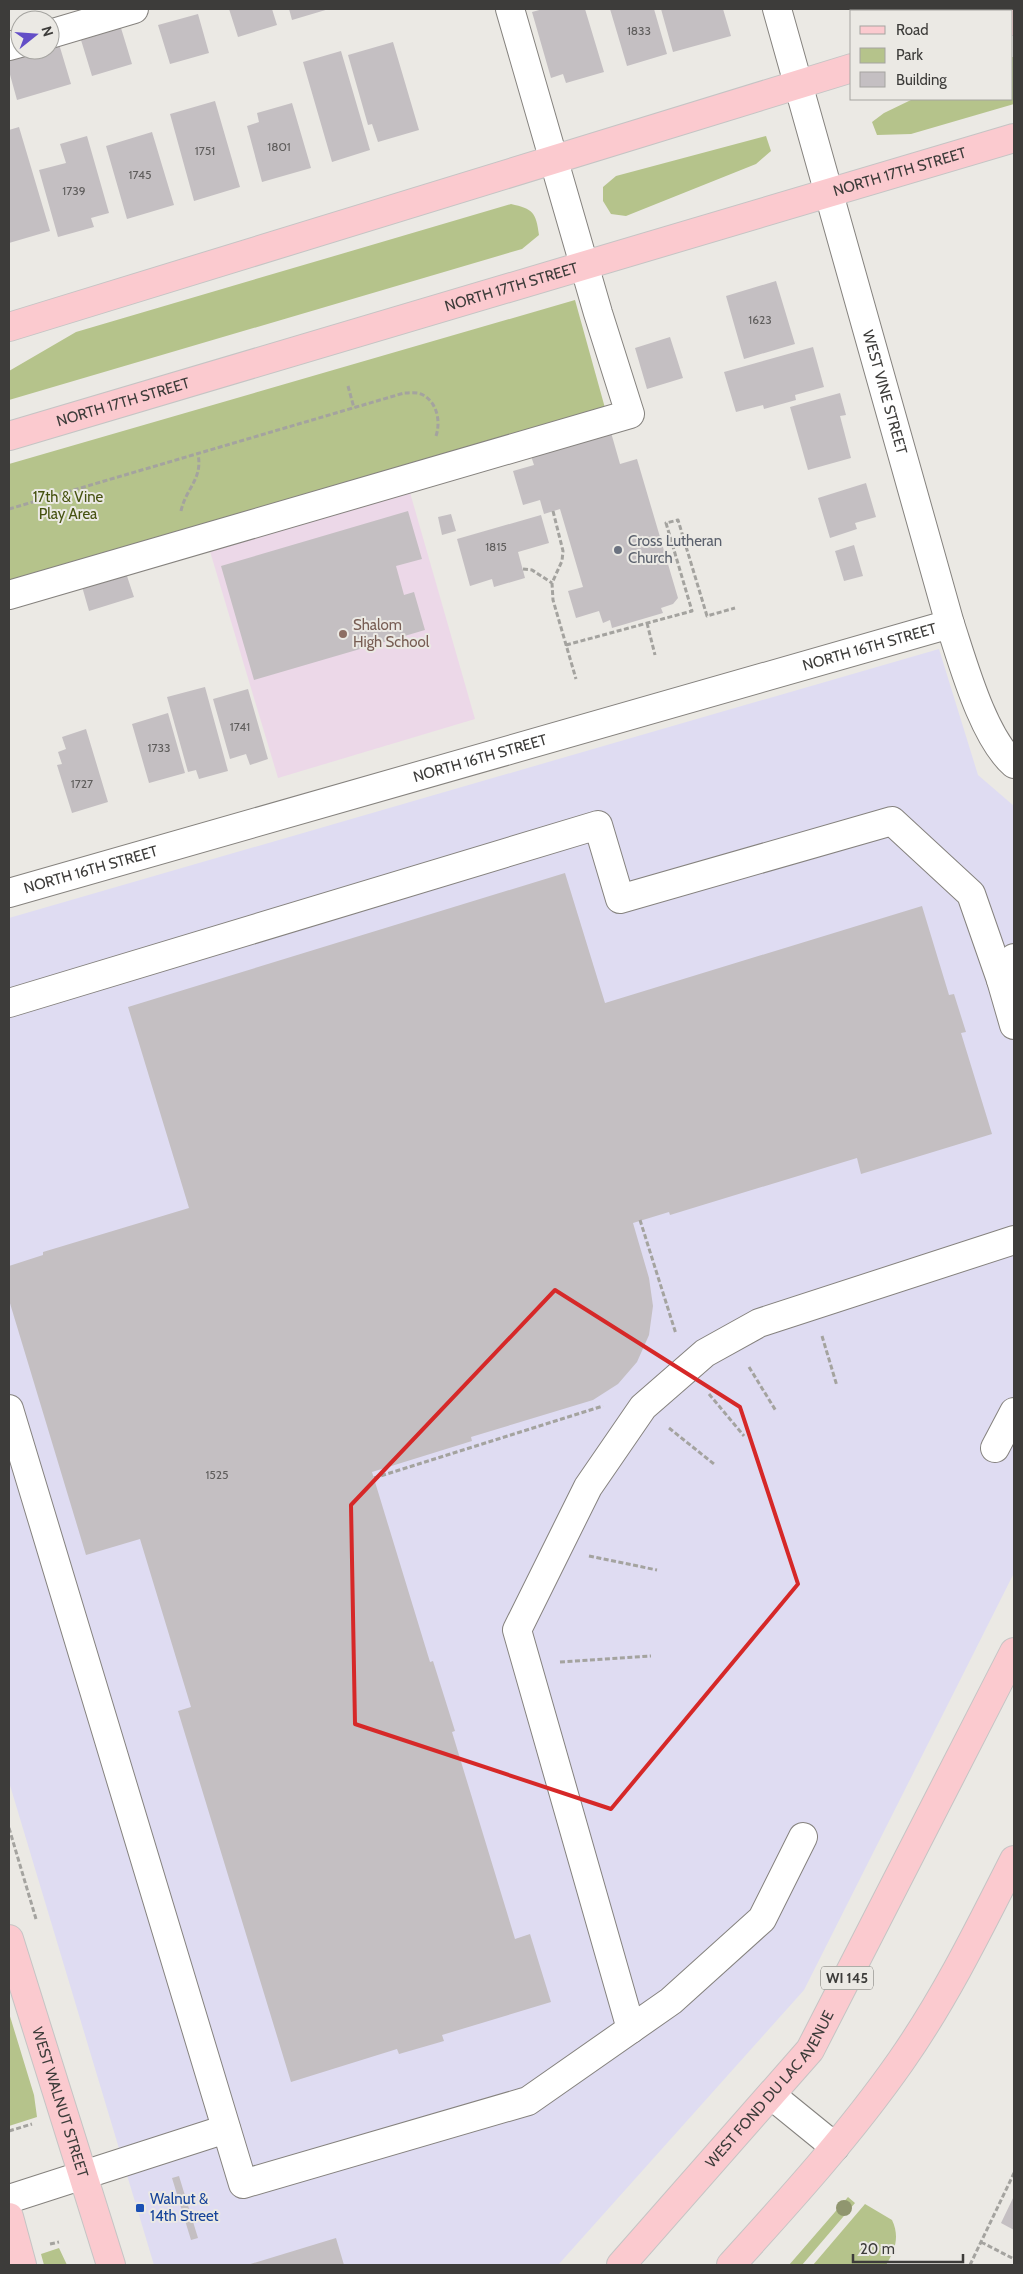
<svg xmlns="http://www.w3.org/2000/svg" width="1023" height="2274" viewBox="0 0 1023 2274" font-family="Cabin,sans-serif">
<style>
.industrial{fill:#dfdcf2}
.education{fill:#ecd8e8}
.green{fill:#b5c38b}
.building{fill:#c4bfc2}
.lines{fill:none;stroke-linecap:round;stroke-linejoin:round}
.minor-casing{stroke:#85827e;stroke-width:30}
.major-casing{stroke:#c5c4c4;stroke-width:30}
.path{stroke:#a4a39f;stroke-width:3;stroke-dasharray:5 2.5;stroke-linecap:butt}
.minor{stroke:#fff;stroke-width:28}
.major{stroke:#fbcacf;stroke-width:28}
.tree{fill:#90966f}
.marked{fill:none;stroke:#d62828;stroke-width:4;stroke-linejoin:round}
.worship-dot{fill:#6b7280;stroke:#ebe9e4;stroke-width:2}
.education-dot{fill:#8d6e63;stroke:#ebe9e4;stroke-width:2}
.transit-dot{fill:#1a4fb4;stroke:#ebe9e4;stroke-width:2}
.labels{text-anchor:middle;stroke-width:4;stroke-linejoin:round;paint-order:stroke}
.number-label{font-size:12px;fill:#5f5d5c}
.shield{fill:#ebe9e4;stroke:#71706d;stroke-width:1}
.shield-label{font-size:14px;font-weight:bold;fill:#3d3c3a}
.street-label{font-size:15px;fill:#3d3c3a;stroke:#ebe9e4}
.park-label{font-size:15px;fill:#465210;stroke:#ebe9e4}
.worship-label{font-size:15px;fill:#5b616d;stroke:#ebe9e4;text-anchor:start}
.education-label{font-size:15px;fill:#785e54;stroke:#ebe9e4;text-anchor:start}
.transit-label{font-size:15px;fill:#164399;stroke:#ebe9e4;text-anchor:start}
</style>
<rect width="100%" height="100%" fill="#ebe9e4"/>
<path class="industrial" d="M939 649 978 775 1014 806V1573L804 1990 558 2265H154L9 1782V918Z"/>
<path class="education" d="M409 489 475 719 278 778 209 548Z"/>
<path class="green" d="M1012 57H1014V104L911 134 877 135 872 122 884 113 913 99H1012Z
M766 136 771 151 756 164 626 216 611 214 603 201V187L616 176Z
M511 204C533 209 536 212 539 235L522 249 9 400V371L76 332Z
M575 300 605 408 9 581V464Z
M9 2013 34 2095 37 2117 9 2126Z
M848 2197 855 2203 802 2265H789Z
M865 2204 892 2220C900 2237 895 2250 886 2265H813Z
M59 2248 67 2265H44L41 2254Z"/>
<path class="building" d="M229 9H272L277 25 238 37Z
M289 9H329L292 20Z
M543 9H585L604 72 566 83 563 74 551 78 532 12Z
M610 9H654L667 54 627 66Z
M661 9H723L731 36 673 52Z
M198 14 209 53 170 64 158 25Z
M121 28 132 64 92 76 81 40Z
M393 42 419 130 378 142 372 124 368 125 348 55Z
M59 44 71 84 17 100 9 71V59L38 50H50V46Z
M341 51 370 150 332 162 303 62Z
M215 101 240 187 194 201 170 114Z
M292 103 311 168 262 182 247 126 259 122 257 113Z
M19 127 50 231 9 243V130Z
M152 132 174 205 127 219 106 146Z
M87 136 109 213 91 218 94 227 58 237 39 170 66 163 60 144Z
M776 281 795 344 744 359 726 296Z
M670 337 683 378 647 389 635 348Z
M813 347 824 387 795 395 796 400 764 409 763 405 736 412 724 372Z
M840 393 846 415 840 416 851 458 808 470 790 407Z
M610 429 620 464 637 459 678 598 673 604 661 608 663 613 612 628 610 620 603 623 599 611 576 618 568 591 583 587 560 509 544 514 540 500 523 505 513 471 534 465 531 456Z
M866 483 876 517 855 523 857 529 830 538 818 498Z
M408 511 422 559 396 566 404 595 414 592 425 630 254 680 221 566Z
M451 514 456 531 442 535 438 517Z
M541 515 549 543 518 552 525 578 494 587 492 579 470 586 457 539Z
M854 545 863 576 844 581 835 551Z
M125 570 134 597 89 611 81 583Z
M205 687 228 771 199 779 196 770 188 772 167 697Z
M248 689 268 759 250 765 246 754 230 759 213 699Z
M168 713 185 773 149 783 132 724Z
M86 729 108 802 72 813 57 765 62 764 58 752 66 749 62 737Z
M565 873 605 1003 922 906 949 995 954 994 966 1032 961 1033 992 1134 861 1174 857 1158 670 1215 669 1212 633 1223 649 1278 653 1306 649 1335 637 1362 618 1384 593 1400 471 1437 472 1441 372 1472 430 1662 433 1661 455 1731 452 1732 515 1939 530 1934 551 2002 442 2035 444 2041 399 2054 397 2049 291 2082 178 1711 191 1707 140 1539 86 1555 9 1300V1266L43 1255V1252L189 1208 128 1007Z
M179 2176 198 2238 191 2240 172 2178Z
M1014 2196V2230L1001 2223Z
M336 2238 344 2265H247Z"/>
<g class="lines">
<defs>
<g id="minor">
<path id="s1" d="M777 9 950 624C963 663 983 737 1014 764"/>
<path d="M50 34 134 9"/>
<path d="M9 46 20 43"/>
<path d="M9 595 630 414 598 313 510 9"/>
<path id="s2" d="M9 893 950 624"/>
<path d="M1014 958 1001 980 1014 1025"/>
<path d="M9 1003 598 825 620 899 892 821 971 894 1001 980"/>
<path d="M9 1409 243 2184 528 2101 671 2001 762 1919 803 1837"/>
<path d="M995 1448 1014 1412"/>
<path d="M631 2029 517 1630 588 1487 643 1407 705 1353 759 1323 1014 1240"/>
<path d="M771 2095 835 2147"/>
<path d="M9 2199 226 2129"/>
</g>
<g id="major">
<path d="M1012 21 1014 20"/>
<path d="M9 327 852 68"/>
<path id="s3" d="M9 436 1014 138"/>
<path id="s4" d="M9 1939 111 2265"/>
<path d="M9 2217 22 2265"/>
<path id="s5" d="M621 2265 810 2050 1014 1652"/>
<path d="M731 2265C790 2200 850 2134 901 2061 945 1998 979 1929 1014 1860"/>
</g>
</defs>
<use href="#minor" class="minor-casing"/>
<use href="#major" class="major-casing"/>
<path class="path" d="M348 386 354 408
M9 509 404 393C409 393 416 392 421 394 437 401 441 421 436 436
M181 511C186 488 203 479 198 454
M553 511 563 551 562 561 552 583 553 600 576 679
M523 569 532 570 552 583
M647 623 655 655
M566 645 692 611 666 523 678 520 707 616 735 608
M640 1220 676 1334
M822 1336 837 1386
M749 1367 776 1411
M709 1394 744 1436
M669 1428 714 1464
M374 1478 603 1406
M589 1556 657 1570
M560 1662 651 1656
M9 1828 36 1919
M9 2131 32 2124
M981 2242 1014 2259
M50 2244 59 2242
M970 2265 1014 2173"/>
<use href="#minor" class="minor"/>
<use href="#major" class="major"/>
</g>
<circle class="tree" cx="844" cy="2208" r="8"/>
<path class="marked" d="M555 1290 740 1407 798 1584 611 1809 355 1724 351 1505Z"/>
<circle class="worship-dot" cx="618" cy="550" r="5"/>
<circle class="education-dot" cx="343" cy="634" r="5"/>
<rect class="transit-dot" x="135" y="2203" width="10" height="10" rx="2.5"/>
<g class="labels">
<g class="number-label">
<text x="639" y="35">1833</text>
<text x="279" y="151">1801</text>
<text x="205" y="155">1751</text>
<text x="140" y="179">1745</text>
<text x="74" y="195">1739</text>
<text x="760" y="324">1623</text>
<text x="496" y="551">1815</text>
<text x="240" y="731">1741</text>
<text x="159" y="752">1733</text>
<text x="82" y="788">1727</text>
<text x="217" y="1479">1525</text>
</g>
<rect class="shield" x="821" y="1966.5" width="52" height="23" rx="4"/>
<g class="shield-label">
<text x="847" y="1983">WI 145</text>
</g>
<g class="street-label">
<text dy="5" stroke="none"><textPath href="#s3" startOffset="929">NORTH 17TH STREET</textPath></text>
<text dy="5" stroke="none"><textPath href="#s3" startOffset="524">NORTH 17TH STREET</textPath></text>
<text dy="5" stroke="none"><textPath href="#s1" startOffset="398">WEST VINE STREET</textPath></text>
<text dy="5" stroke="none"><textPath href="#s3" startOffset="119">NORTH 17TH STREET</textPath></text>
<text dy="5" stroke="none"><textPath href="#s2" startOffset="895">NORTH 16TH STREET</textPath></text>
<text dy="5" stroke="none"><textPath href="#s2" startOffset="490">NORTH 16TH STREET</textPath></text>
<text dy="5" stroke="none"><textPath href="#s2" startOffset="85">NORTH 16TH STREET</textPath></text>
<text dy="5" stroke="none"><textPath href="#s5" startOffset="231">WEST FOND DU LAC AVENUE</textPath></text>
<text dy="5" stroke="none"><textPath href="#s4" startOffset="171">WEST WALNUT STREET</textPath></text>
</g>
<g class="park-label">
<text x="68" y="502">17th &amp; Vine<tspan x="68" dy="17">Play Area</tspan></text>
</g>
<g class="worship-label">
<text x="628" y="546">Cross Lutheran<tspan x="628" dy="17">Church</tspan></text>
</g>
<g class="education-label">
<text x="353" y="630">Shalom<tspan x="353" dy="17">High School</tspan></text>
</g>
<g class="transit-label">
<text x="150" y="2204">Walnut &amp;<tspan x="150" dy="17">14th Street</tspan></text>
</g>
</g>
<rect width="1023" height="2274" fill="none" stroke="#3d3c3a" stroke-width="20"/>
<rect x="850" y="10" width="162" height="90" fill="#ebe9e4" stroke="#a5a4a0"/>
<rect x="860" y="26" width="25" height="8" fill="#fbcacf" stroke="#a5a4a0"/>
<text x="896" y="35" font-size="15" fill="#3d3c3a">Road</text>
<rect x="860" y="48" width="25" height="15" fill="#b5c38b" stroke="#a5a4a0"/>
<text x="896" y="60" font-size="15" fill="#3d3c3a">Park</text>
<rect x="860" y="72" width="25" height="15" fill="#c4bfc2" stroke="#a5a4a0"/>
<text x="896" y="85" font-size="15" fill="#3d3c3a">Building</text>
<g transform="translate(35 35) rotate(73)"><circle r="24" fill="#ebe9e4" stroke="#a5a4a0"/>
<path d="M0-4L9 19L0 12L-9 19Z" fill="#634ec7"/>
<text y="-8" font-size="14" font-weight="bold" text-anchor="middle" fill="#3d3c3a">N</text>
</g>
<path d="M853 2254v8h110v-8" fill="none" stroke="#3d3c3a" stroke-width="2.5"/>
<text x="860" y="2254" font-size="15" fill="#3d3c3a" stroke="#ebe9e4" stroke-width="4" paint-order="stroke">20 m</text>
</svg>
